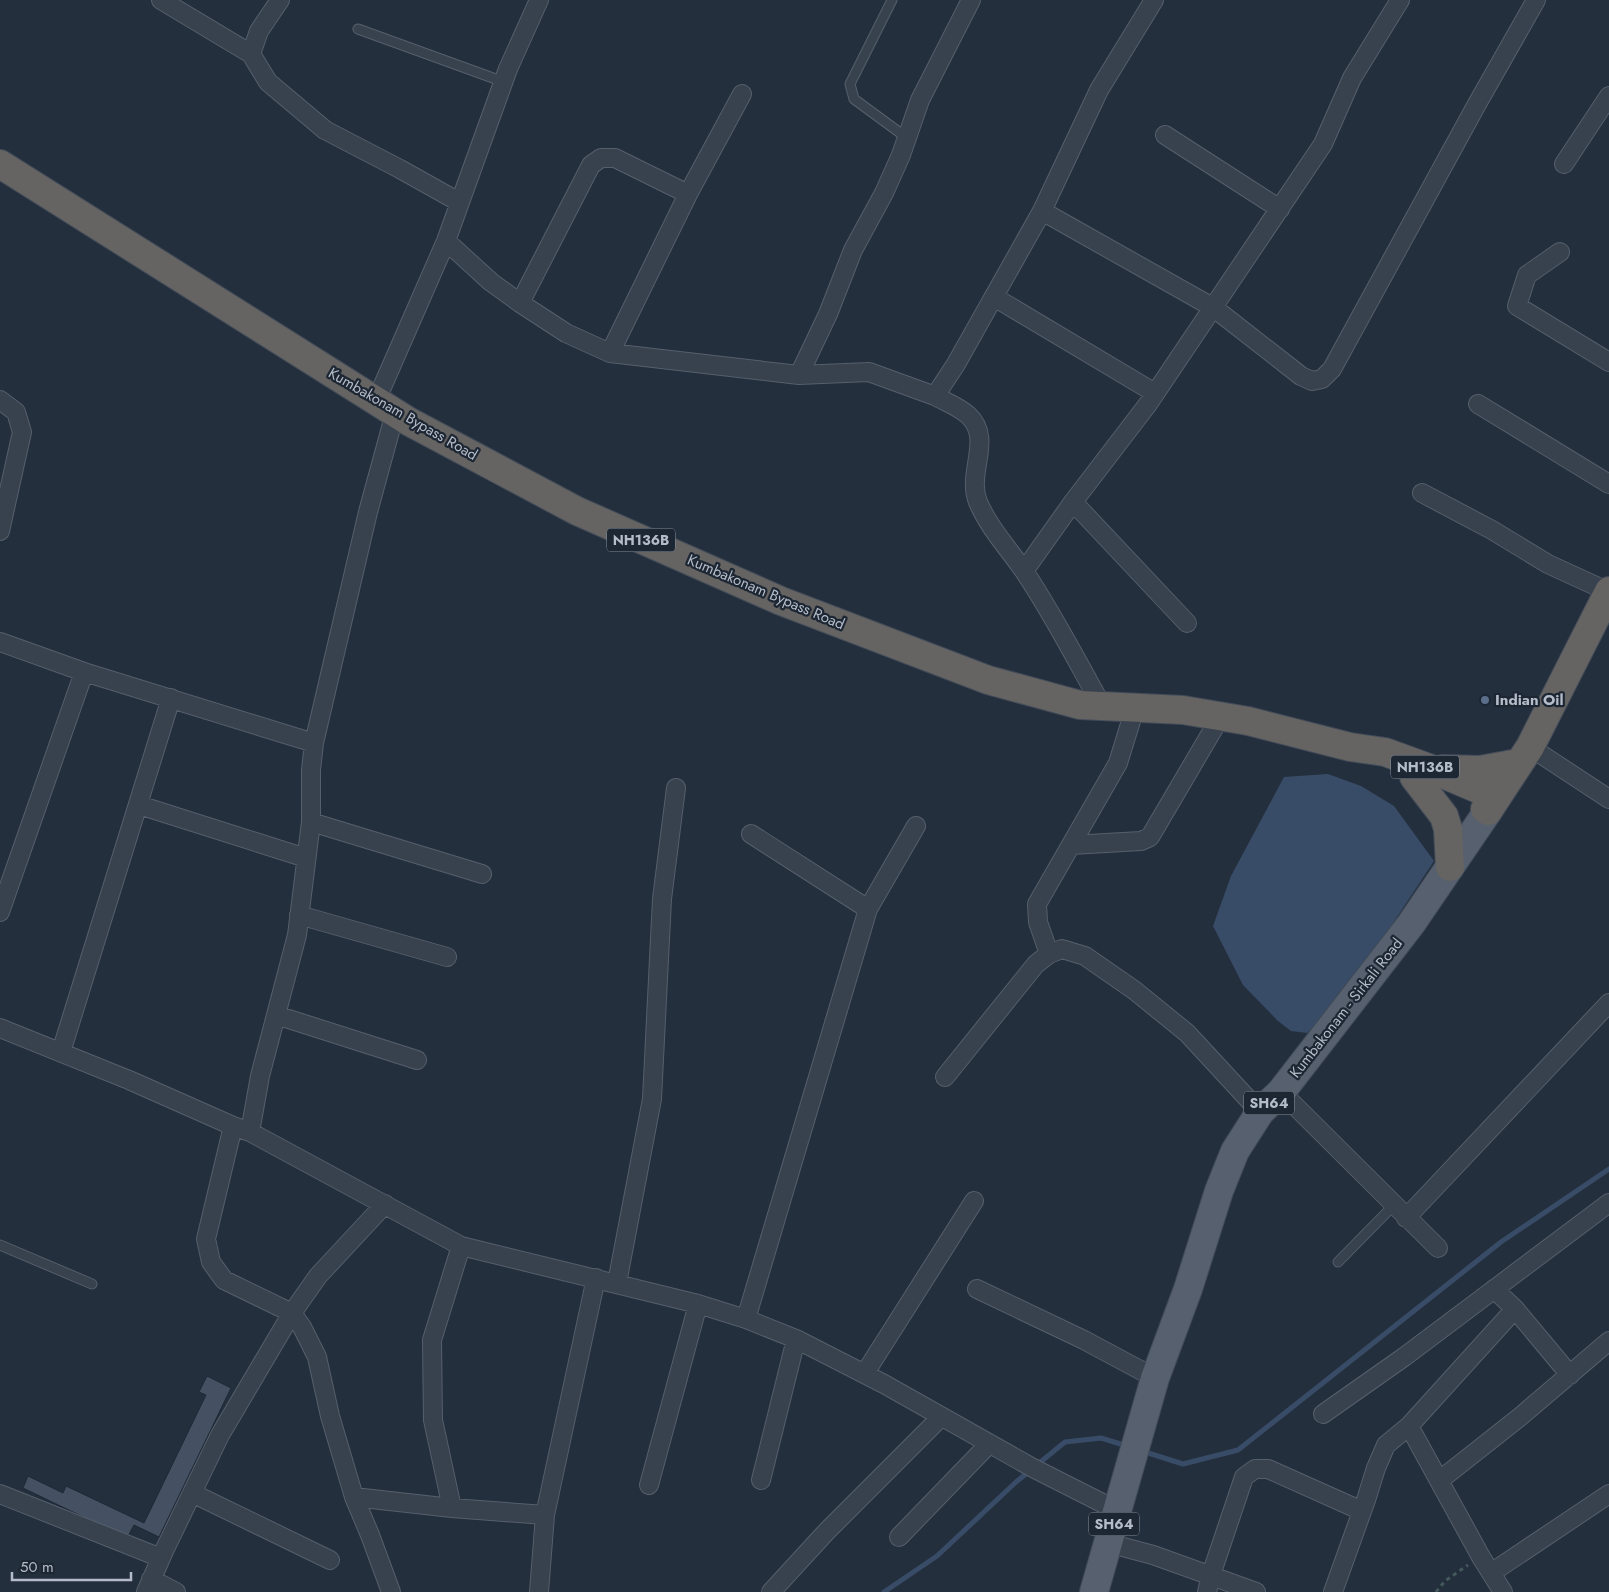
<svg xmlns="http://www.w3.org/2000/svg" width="1609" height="1592" viewBox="0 0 1609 1592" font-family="Jost,sans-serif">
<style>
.water{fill:#394c67}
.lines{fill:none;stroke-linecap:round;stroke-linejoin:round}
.stream{stroke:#394c67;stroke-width:5}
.building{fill:#455162;stroke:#1f2835}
.service-casing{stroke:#565f6c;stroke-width:11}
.minor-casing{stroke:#565f6c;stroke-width:20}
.primary-casing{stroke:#414a57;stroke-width:30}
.trunk-casing{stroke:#434c59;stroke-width:30}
.path{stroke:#44595c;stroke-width:3;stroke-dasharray:4 4;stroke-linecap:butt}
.service{stroke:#38414e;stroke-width:9}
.minor{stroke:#38414e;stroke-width:18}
.primary{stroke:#56606e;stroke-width:28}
.trunk{stroke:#656462;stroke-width:28}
.service-dot{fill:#5c6f8a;stroke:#1d2633;stroke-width:2}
.labels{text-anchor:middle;stroke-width:4.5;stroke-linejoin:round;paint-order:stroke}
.shield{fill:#1d2633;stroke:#878f9c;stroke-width:1}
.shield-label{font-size:14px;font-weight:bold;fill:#b4bcc9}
.street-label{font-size:15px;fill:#b4bcc9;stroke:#1d2633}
.poi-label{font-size:15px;font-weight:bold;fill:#b4bcc9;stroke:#1d2633;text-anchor:start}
</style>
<rect width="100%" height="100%" fill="#242f3e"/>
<path class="water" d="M1328 774 1361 786 1394 806 1434 861 1335 1011 1307 1033 1291 1031 1278 1021 1243 985 1213 926 1231 876 1284 777Z"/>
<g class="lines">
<path class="stream" d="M1142 1451 1183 1464 1238 1450 1501 1242 1609 1169
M884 1592 937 1556 1016 1482 1065 1442 1101 1438 1127 1446"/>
</g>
<path class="building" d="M207 1376 231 1388 159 1537 134 1525 127 1538 23 1488 28 1476 63 1493 66 1486 144 1523 206 1395 199 1392Z"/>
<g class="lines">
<defs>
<path id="service" d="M892 0 850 84 854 99 907 138
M358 29 504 82
M0 1245 92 1284
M1338 1262 1394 1205"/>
<path id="minor" d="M161 0 251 54
M280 0 259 31 251 54 268 82 325 130 400 169 459 202
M1165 135 1280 209
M1564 164 1609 96
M1042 211 1214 308 1301 376 1312 381 1322 379 1332 369 1477 104 1536 0
M446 241 491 282 520 303 566 333 610 353 799 375 869 372 935 396
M1560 252 1527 275 1517 306 1609 362
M994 297 1155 393
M520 303 591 165 601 158H615L688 194
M610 353 688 194 742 94
M799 375 828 314 853 250 884 193 901 155 920 100 971 0
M0 400 16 412 22 432 0 531
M376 401 446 241 508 69 539 0
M1478 404 1609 484
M1422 493 1492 530 1548 564 1609 592
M1073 502 1187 623
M1024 571 1073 502 1148 404 1323 144 1352 78 1400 0
M0 642 84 672 314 743
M1102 706C1077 661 1053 614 1024 571 1008 548 989 528 978 502 966 472 994 439 968 415 959 407 946 402 935 396L956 364 1042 211 1099 90 1154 0
M1530 747 1609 799
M139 805 306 858
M311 822 482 874
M751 834 868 909
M1071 845 1141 841 1150 837 1221 716
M0 912 84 672
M299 915 447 957
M1049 954 1038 922 1037 904 1118 763 1135 708
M276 1015 417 1060
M0 1028 129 1080 233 1126 250 1132 461 1246 698 1304 746 1319 796 1339 884 1384 1033 1468 1118 1511
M61 1052 171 698
M945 1077 1036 964 1049 954 1062 949 1085 956 1134 990 1187 1033 1260 1112
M1281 1092 1438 1248
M233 1126 206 1239 211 1262 224 1280 292 1313 302 1327 317 1357 330 1416 354 1497 370 1535 391 1592
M250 1132 260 1076 297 935 311 822V770L314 743 368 512 395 413
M1406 1218 1609 1003
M617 1283 652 1099 662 899 676 788
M977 1289 1084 1340 1155 1378
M1494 1289 1515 1309 1570 1375
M746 1319 868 909 916 826
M865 1373 974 1201
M1323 1414 1404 1357 1609 1203
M1409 1426 1481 1557 1503 1592
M761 1480 796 1339
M1440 1480 1521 1416 1609 1341
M649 1485 698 1304
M192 1493 330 1560
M0 1494 161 1558
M354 1497 452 1508 545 1515
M452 1508 433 1420 432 1340 461 1246
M899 1537 989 1444
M1108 1543 1153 1555 1256 1592
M1491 1573 1609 1494
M151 1579 176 1592
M146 1592 164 1551 220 1435 292 1313 318 1276 385 1204
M539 1592 545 1515 596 1278
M771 1592 827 1531 941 1417
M1207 1592 1211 1575 1244 1477 1255 1469H1268L1362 1511
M1333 1592 1366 1500 1376 1468 1386 1445 1409 1426 1515 1309"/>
<path id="primary" d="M1094 1592 1155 1378 1188 1289 1219 1191 1235 1151 1260 1112 1281 1092 1411 924 1488 811"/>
<path id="trunk" d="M0 164 408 421 577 511 781 601 988 680 1080 705 1183 710 1248 721 1350 747 1385 752 1429 768 1497 797
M1443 769 1480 770 1518 763
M1414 777 1444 816 1448 829 1450 867
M1485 809 1488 811 1530 747 1609 591"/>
</defs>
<use href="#service" class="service-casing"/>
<use href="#minor" class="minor-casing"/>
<use href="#primary" class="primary-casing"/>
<use href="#trunk" class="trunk-casing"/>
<path class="path" d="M1436 1592 1445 1581 1468 1565"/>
<use href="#service" class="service"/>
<use href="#minor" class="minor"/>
<use href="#primary" class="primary"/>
<use href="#trunk" class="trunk"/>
</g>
<circle class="service-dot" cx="1485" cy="700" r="5"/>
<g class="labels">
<g class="shield">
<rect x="607" y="528.5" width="68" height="23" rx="4"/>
<rect x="1391" y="755.5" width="68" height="23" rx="4"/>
<rect x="1244" y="1091.5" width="50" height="23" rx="4"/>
<rect x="1089" y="1512.5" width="50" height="23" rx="4"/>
</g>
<g class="shield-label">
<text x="641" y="545">NH136B</text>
<text x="1425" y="772">NH136B</text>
<text x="1269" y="1108">SH64</text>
<text x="1114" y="1529">SH64</text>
</g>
<g class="street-label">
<text transform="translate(403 414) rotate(30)" y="5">Kumbakonam Bypass Road</text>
<text transform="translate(766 592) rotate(23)" y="5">Kumbakonam Bypass Road</text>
<text transform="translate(1346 1008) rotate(-52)" y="5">Kumbakonam - Sirkali Road</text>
</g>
<g class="poi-label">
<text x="1495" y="705">Indian Oil</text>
</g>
</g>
<path d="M12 1572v8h119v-8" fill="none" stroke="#b4bcc9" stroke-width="2.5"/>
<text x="20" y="1572" font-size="15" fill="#b4bcc9" stroke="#1d2633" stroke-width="4" paint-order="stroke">50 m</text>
</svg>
